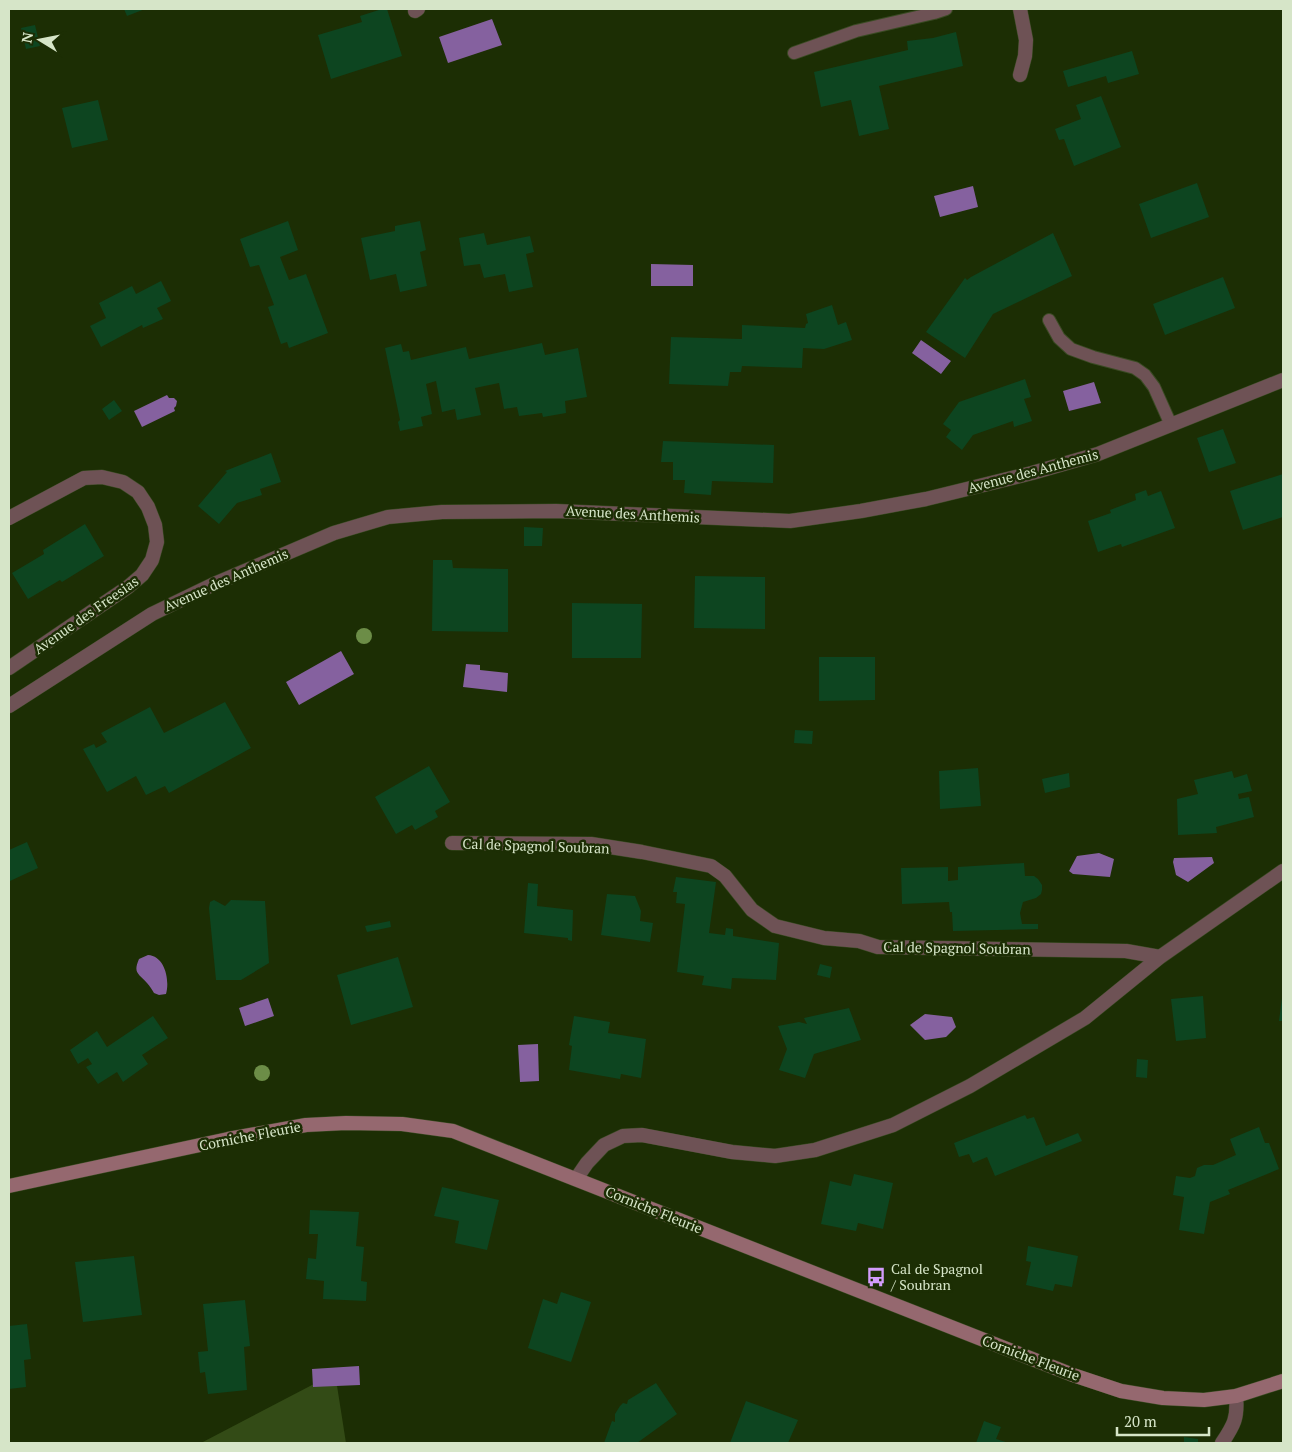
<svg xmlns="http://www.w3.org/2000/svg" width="1292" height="1452" viewBox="0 0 1292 1452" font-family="'PT Serif',serif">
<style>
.green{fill:#334b16}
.water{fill:#85619f}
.building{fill:#0d4520}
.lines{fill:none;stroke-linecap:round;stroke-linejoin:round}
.service-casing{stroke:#3a4b23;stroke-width:14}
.minor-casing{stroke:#3a4b23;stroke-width:15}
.secondary-casing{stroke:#3a4b23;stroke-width:15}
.service{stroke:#6e5255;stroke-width:12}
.minor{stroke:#6e5255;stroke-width:14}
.secondary{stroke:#95686f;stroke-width:14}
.tree{fill:#6c8d47}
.labels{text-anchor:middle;stroke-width:5;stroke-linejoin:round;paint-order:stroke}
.street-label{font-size:14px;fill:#d6e5c8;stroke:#1c2e04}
.poi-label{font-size:14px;fill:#d6e5c8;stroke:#1c2e04;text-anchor:start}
</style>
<rect width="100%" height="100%" fill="#1c2e04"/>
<path class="green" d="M335 1373 346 1443H201Z"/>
<path class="water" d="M492 19 502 45 448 63 439 37Z
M973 186 978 207 940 217 934 196Z
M651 264 693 265V286H651Z
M921 340 951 361 941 374 912 353Z
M1094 382 1101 403 1069 411 1063 391Z
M167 395 169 398H174L177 401 176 406 174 408 175 411 142 427 134 411Z
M341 651 354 674 299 705 286 682Z
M466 664 480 665V670L508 673 507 692 463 687Z
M1099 853 1114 859 1110 877 1073 874 1069 871 1077 856Z
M1212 857 1214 863 1188 882 1176 875 1173 862 1174 858Z
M148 955C165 956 170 980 166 994L159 995 154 993C152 990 150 986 147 983 138 973 133 973 139 959Z
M268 998 274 1016 245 1026 239 1008Z
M925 1014 952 1017 956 1027 946 1037 925 1040 910 1025Z
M538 1044 539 1081 520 1082 518 1045Z
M359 1366 360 1385 313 1387 312 1369Z"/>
<path class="building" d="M124 9H145L127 16Z
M382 9H387L402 56 331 79 318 35 362 22 360 16Z
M35 25 40 46 26 49 21 28Z
M956 32 963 66 879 86 889 129 859 136 851 100 821 107 814 72 908 50 907 41 933 38Z
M1132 51 1139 74 1108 83 1106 76 1068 87 1063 71Z
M1101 96 1121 147 1074 166 1064 139 1059 140 1055 129 1081 119 1076 105Z
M98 100 108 140 72 148 62 108Z
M1197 183 1209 217 1151 238 1139 204Z
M288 221 298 250 280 257 289 280 306 274 328 333 289 348 287 342 281 344 268 307 274 305 259 265 250 267 240 239Z
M420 221 426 250 420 252 427 286 400 292 396 274 370 280 361 238 395 231V226Z
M484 233 487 245 530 236 534 252 526 254 533 287 509 292 505 274 484 278 480 264 464 266 459 238Z
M1053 233 1072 276 993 314 965 358 926 332 965 278 967 280 971 277Z
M1223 277 1235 308 1165 335 1153 304Z
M161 281 171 301 157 308 163 319 143 328 142 325 101 347 90 326 106 318 99 303 132 286 136 294Z
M832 305 838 325 846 322 852 340 824 349 803 348 802 368 742 366 741 372H730L728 386 669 384 671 337 742 339V325L805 328 806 324 808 323 806 314Z
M542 343 545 355 578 348 587 397 565 401 566 413 543 417 542 413 519 416 517 407 504 409 499 383 475 388 481 415 457 420 455 409 442 412 436 381 426 384 432 414 421 417 423 426 400 431 398 422 400 420 385 348 401 344 403 352 409 351 411 360 466 347 469 359Z
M1025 379 1031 397 1024 399 1032 421 1014 427 1013 421 973 435 962 450 946 437 951 430 943 424 959 402Z
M114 400 122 411 109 420 102 409Z
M1223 429 1236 463 1209 472 1197 438Z
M663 441 774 445 773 483 712 481 711 495 684 493 685 480H673V462H661Z
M271 453 281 482 260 489 262 495 237 503 219 524 198 506 227 472 225 471Z
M1283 474V517L1243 530 1230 491Z
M1146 490 1148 496 1161 491 1175 528 1122 547 1121 544 1098 552 1088 521 1111 513 1110 510 1136 500 1135 494Z
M85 524 104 556 62 582 60 580 28 599 12 573 44 554 43 550Z
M524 527 543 528 542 546H524Z
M433 560H452L453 568 508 569V632L432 631Z
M695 576 765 577V629L694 628Z
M572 603 642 604 641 658H572Z
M819 657H875V700L819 701Z
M225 702 251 748 169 793 165 786 146 795 136 776 107 792 83 749 94 744 96 748 107 742 101 733 150 707 164 733Z
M795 730 813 731 812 744 794 743Z
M429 766 450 802 435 811 438 817 415 830 412 825 396 834 375 797Z
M978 768 981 806 940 809 939 771Z
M1232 771 1234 778 1247 774 1252 791 1238 794 1239 799 1249 797 1254 817 1216 827 1217 833 1178 835 1177 799 1198 794 1194 780Z
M1069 773 1070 787 1045 793 1042 779Z
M27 842 38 868 10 881 9 877V850Z
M1024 863 1025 876H1034L1038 879 1042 885V890L1041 894 1036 898 1023 902 1020 913 1022 924H1038V929L953 931 952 912H950L949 902 902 904 901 868 948 867V881L958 880V867Z
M676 877 716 882 709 933 725 935 726 928 733 929V936L779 943 776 980 732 978 731 989 702 985 704 976 677 972 685 904 676 903 677 892H673Z
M528 883 538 884 537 906 573 910 572 941 568 940V938L524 933Z
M607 894 635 896 641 911 640 921 653 923 650 942 601 935Z
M214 900 225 906 231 900 265 901 269 963 241 980H216L209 908 210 902Z
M390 921 391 927 367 932 365 926Z
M398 957 413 1007 351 1025 337 975Z
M820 964 832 967 830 978 817 975Z
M1203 996 1206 1038 1176 1041 1171 999Z
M1282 998H1283V1021H1279Z
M849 1008 861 1040 814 1054 805 1078 779 1070 787 1049 778 1026 799 1022 807 1024 804 1018Z
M153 1016 168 1038 142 1055 148 1064 123 1082 117 1072 98 1084 86 1067 92 1064 88 1058 78 1064 70 1050 97 1031 107 1047Z
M574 1016 610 1022 608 1033 646 1039 641 1078 621 1074 620 1079 569 1070 572 1046 569 1045Z
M1137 1059 1148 1060 1147 1078 1136 1077Z
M1025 1115 1027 1119 1034 1117 1046 1146 1078 1133 1082 1141 995 1176 987 1157 973 1163 969 1154 959 1157 954 1143Z
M1259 1127 1265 1143H1269L1279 1169 1228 1190 1230 1194 1210 1202 1204 1234 1179 1230 1184 1197 1173 1195 1176 1176 1190 1178 1195 1176 1197 1168 1204 1165H1213L1236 1155 1230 1139Z
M854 1174 893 1183 883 1229 858 1223 856 1231 821 1224 830 1181 851 1186Z
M442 1187 499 1200 487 1250 455 1243 459 1221 434 1216Z
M310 1210 359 1212 356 1246 364 1247 361 1281 367 1282 366 1301 323 1299 324 1281 306 1279 308 1258 316 1259 318 1234H309Z
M1028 1246 1078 1256 1072 1287 1055 1284 1053 1291 1026 1285 1031 1262 1026 1261Z
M134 1256 142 1315 83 1322 75 1262Z
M561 1292 591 1302 571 1362 528 1348 543 1299 557 1304Z
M245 1300 250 1346 244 1347 247 1390 208 1394 205 1372 200 1373 198 1352 208 1351 203 1304Z
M27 1324 31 1359 24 1360 26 1387 9 1389V1326Z
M656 1383 677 1414 637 1443H604L612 1421 615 1422V1414L620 1406 623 1403 627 1404 628 1400Z
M746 1401 798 1420 788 1443H730Z
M984 1421 1001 1427 996 1439 1009 1443H976Z
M1184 1437 1198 1439V1443H1184Z"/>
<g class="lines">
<defs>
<path id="service" d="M794 53 856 31 934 13 946 9
M1049 320 1059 338 1071 349 1093 357 1135 368 1145 375 1154 387 1171 425"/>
<path id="minor" d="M415 11 418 9
M1020 75 1025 56 1026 40 1020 9
M9 518 84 478 102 477 123 482 138 492 148 507 155 525 157 542 152 560 142 575 128 587 9 668
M9 706 152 614 212 585 334 533 388 517 442 512 556 511 790 521 861 511 926 499 1032 473 1098 454 1283 380
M452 843 591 844 642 852 711 866 725 876 752 910 775 926 824 938 859 941 878 947 1126 951 1160 957
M576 1179 587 1163 604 1145 623 1136 642 1135 732 1152 775 1156 815 1150 893 1125 970 1086 1085 1018 1160 957 1283 871
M1222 1443C1234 1425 1238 1418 1236 1396"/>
<path id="secondary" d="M9 1186 228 1139 306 1125 346 1123 402 1124 453 1131 1073 1375 1121 1391 1163 1398 1204 1400 1236 1396 1283 1381"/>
</defs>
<use href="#service" class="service-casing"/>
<use href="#minor" class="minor-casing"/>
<use href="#secondary" class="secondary-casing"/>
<use href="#service" class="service"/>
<use href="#minor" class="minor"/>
<use href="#secondary" class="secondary"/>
</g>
<g class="tree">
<circle cx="364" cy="636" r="8"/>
<circle cx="262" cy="1073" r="8"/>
</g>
<defs>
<symbol id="bus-bare" viewBox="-9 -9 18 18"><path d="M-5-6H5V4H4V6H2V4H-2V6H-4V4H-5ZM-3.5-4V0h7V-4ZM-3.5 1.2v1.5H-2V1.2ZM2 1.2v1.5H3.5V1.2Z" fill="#d39cfc" stroke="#1c2e04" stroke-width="2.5" paint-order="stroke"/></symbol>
</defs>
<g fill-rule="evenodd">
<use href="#bus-bare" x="862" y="1263" width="28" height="28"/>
</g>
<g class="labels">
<g class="street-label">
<text transform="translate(1033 471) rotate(-15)" y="5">Avenue des Anthemis</text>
<text transform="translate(633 514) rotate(3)" y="5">Avenue des Anthemis</text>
<text transform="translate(226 580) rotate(-24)" y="5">Avenue des Anthemis</text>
<text transform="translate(86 615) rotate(-35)" y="5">Avenue des Freesias</text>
<text transform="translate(536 846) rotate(2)" y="5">Cal de Spagnol Soubran</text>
<text transform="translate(957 948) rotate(1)" y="5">Cal de Spagnol Soubran</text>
<text transform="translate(250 1136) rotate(-11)" y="5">Corniche Fleurie</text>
<text transform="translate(654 1210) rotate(22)" y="5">Corniche Fleurie</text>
<text transform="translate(1031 1358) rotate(21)" y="5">Corniche Fleurie</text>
</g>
<g class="poi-label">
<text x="891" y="1274">Cal de Spagnol<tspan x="891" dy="16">/ Soubran</tspan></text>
</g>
</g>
<rect width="1292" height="1452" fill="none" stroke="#d6e5c8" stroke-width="20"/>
<g transform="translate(40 40) rotate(280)" stroke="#1c2e04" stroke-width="4" paint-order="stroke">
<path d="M0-4L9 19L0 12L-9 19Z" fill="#d6e5c8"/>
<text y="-8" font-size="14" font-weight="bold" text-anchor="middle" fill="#d6e5c8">N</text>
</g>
<path d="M1117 1427v8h92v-8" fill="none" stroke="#d6e5c8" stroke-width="2.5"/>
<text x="1124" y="1427" font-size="15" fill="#d6e5c8" stroke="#1c2e04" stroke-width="4" paint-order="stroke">20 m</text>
</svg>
